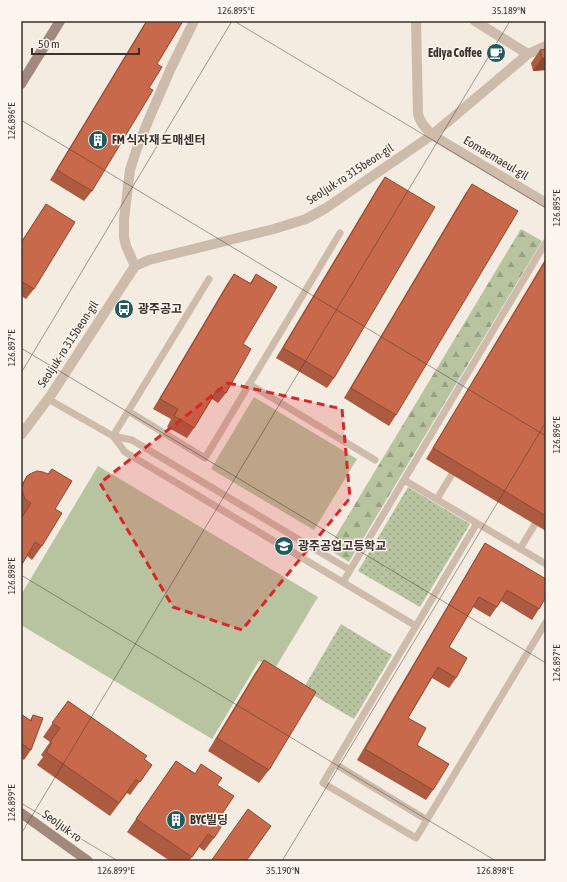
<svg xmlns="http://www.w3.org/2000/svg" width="567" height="882" viewBox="0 0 567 882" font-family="'Asap Condensed','Noto Sans KR',sans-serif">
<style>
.grass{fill:url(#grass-dots)}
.forest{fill:url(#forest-firs)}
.park{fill:#b8c4a0}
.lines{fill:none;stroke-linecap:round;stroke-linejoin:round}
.service{stroke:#cdbbac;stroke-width:7}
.minor{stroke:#cdbbac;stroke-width:10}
.secondary{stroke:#a18a7d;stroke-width:10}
.wall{fill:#ac5a40}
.shaded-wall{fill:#8c4a34}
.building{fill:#c8694b;stroke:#8c4a34}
.marked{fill:#d62828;fill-opacity:0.2;stroke:#d62828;stroke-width:3;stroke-dasharray:8 5;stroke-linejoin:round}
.ticks{fill:none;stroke:#3b302b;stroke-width:1;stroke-opacity:0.45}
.labels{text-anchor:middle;stroke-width:3;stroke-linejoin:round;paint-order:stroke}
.poi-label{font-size:12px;font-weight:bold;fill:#3b302b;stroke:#fbf5ee;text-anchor:start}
.street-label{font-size:12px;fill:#3b302b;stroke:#fbf5ee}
.neatline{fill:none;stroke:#3b302b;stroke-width:1.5}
.ticks-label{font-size:10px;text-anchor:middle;fill:#3b302b}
</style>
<defs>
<pattern id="grass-dots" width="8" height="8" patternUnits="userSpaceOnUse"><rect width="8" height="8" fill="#b8c4a0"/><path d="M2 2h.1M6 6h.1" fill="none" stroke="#97a083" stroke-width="1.8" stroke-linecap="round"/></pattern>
<pattern id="forest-firs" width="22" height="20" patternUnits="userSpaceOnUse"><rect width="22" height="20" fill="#b8c4a0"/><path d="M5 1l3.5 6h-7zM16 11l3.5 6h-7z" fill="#97a083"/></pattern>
</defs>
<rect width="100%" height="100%" fill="#f4ebe1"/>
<path class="grass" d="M408 487 470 524 420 607 358 571Z
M341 624 392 655 354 719 303 689Z"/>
<path class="forest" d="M521 229 542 241 349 562 328 549Z"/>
<path class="park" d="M254 397 357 459 314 530 211 469Z
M98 466 318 597 274 670 259 661 212 739 21 625V595Z"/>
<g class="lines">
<path class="service" d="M249 384 375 460
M48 399 113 436 132 440 350 570
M128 411 205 458 340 233
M113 436 125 452 416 626
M113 436 209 279
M404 480 546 564
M437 499 452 474
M477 523 323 783 416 838 546 622
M520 549 535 524
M343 582 546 242
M335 764 427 820"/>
<path class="minor" d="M416 21 418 114C420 123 426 128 432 135L546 203
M475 21 528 54
M135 266 126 246 124 237V219L130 170 137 148 151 114 171 68 194 21
M21 435 51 395 135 266 149 260 274 229 293 223 306 219 326 208 432 135 528 54 546 46"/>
<path class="secondary" d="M21 84 60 21
M21 813 88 861"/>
</g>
<path class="wall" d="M146 21H183L157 64 149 88 92 191 84 201 50 180Z
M546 49V70L533 71 531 63 540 50Z
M385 177 334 378 327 388 276 358 378 187Z
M472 184 396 415 389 426 344 398 465 194Z
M46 204 34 289 26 299 21 296V242Z
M546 258V531L426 459Z
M234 274 250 283 256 274 243 344 226 393 218 403 212 399 194 428 187 438 167 427 171 419 153 409 227 284Z
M52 469 55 509 42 546 32 560 27 556 21 566V485L27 476 48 474Z
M485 543 539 609 532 620 501 601 490 617 473 607 449 647 456 678 449 688 432 678 408 718 417 745 433 790 426 800 357 760 478 554Z
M264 660 269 770 259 783 208 751 255 673Z
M68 701 152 765 130 795 127 793 110 816 37 765 43 757 41 755 50 742 43 737Z
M21 714 30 720 33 715 31 750 24 760 21 758Z
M176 761 195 773 217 785 216 823 214 838 204 851 199 847 189 861H170L127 832Z"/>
<path class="shaded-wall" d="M542 58H546V70L533 71Z"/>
<path class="building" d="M147 21H183L157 64 162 67 149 88 153 90 92 191 57 170Z
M546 49V58H542L540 50Z
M385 177 435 207 334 378 283 348Z
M472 184 518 211 396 415 351 388Z
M46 204 75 222 34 289 21 281V243Z
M546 260V516L433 448Z
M234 274 251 284 256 274 277 287 243 344 251 349 226 393 218 388 194 428 174 416 178 409 160 399Z
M52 469 72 481 55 509 62 513 42 546 35 542 21 566V519L31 503 25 499 23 493 22 488 24 482 27 476 32 473 37 471 43 472 48 474Z
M485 543 546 579V597L539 609 507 590 497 607 479 597 449 647 467 658 456 678 438 667 408 718 426 728 417 745 449 764 433 790 365 749Z
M264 660 316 692 269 770 217 738Z
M68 701 147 756 144 759 152 765 140 782 136 779 119 803 46 752 52 743 50 742 60 728 52 723Z
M21 714 31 721 33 715 43 718 31 750 21 743Z
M176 761 195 774 201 764 222 778 217 785 234 796 216 823 221 827 214 838 208 834 192 857 136 819Z
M248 809 271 826 246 861H211Z"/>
<path class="marked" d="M228 383 342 409 350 498 242 630 173 607 100 483Z"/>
<path class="ticks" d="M234 21 546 208M21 120 546 436M21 348 546 663M21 373 232 21M21 575 496 861M21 803 118 861M21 834 510 21M282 861 546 422"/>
<defs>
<symbol id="cafe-disc" viewBox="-11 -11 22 22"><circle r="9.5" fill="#1f5a5e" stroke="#fbf5ee"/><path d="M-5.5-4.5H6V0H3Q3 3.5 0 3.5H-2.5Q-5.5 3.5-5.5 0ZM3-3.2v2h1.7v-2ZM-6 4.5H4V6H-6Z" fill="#fff"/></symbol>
<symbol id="building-disc" viewBox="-11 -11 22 22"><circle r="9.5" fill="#1f5a5e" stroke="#fbf5ee"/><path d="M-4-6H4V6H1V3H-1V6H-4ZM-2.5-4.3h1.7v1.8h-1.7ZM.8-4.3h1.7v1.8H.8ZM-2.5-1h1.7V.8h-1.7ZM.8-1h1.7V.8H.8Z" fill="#fff"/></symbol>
<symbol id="bus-disc" viewBox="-11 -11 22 22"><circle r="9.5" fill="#1f5a5e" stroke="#fbf5ee"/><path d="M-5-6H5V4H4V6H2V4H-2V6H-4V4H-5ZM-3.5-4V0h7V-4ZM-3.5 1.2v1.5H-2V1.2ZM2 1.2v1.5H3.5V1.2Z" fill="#fff"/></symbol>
<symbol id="school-disc" viewBox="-11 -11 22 22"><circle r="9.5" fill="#1f5a5e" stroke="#fbf5ee"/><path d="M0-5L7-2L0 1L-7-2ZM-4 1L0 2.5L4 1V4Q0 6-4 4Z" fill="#fff"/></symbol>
</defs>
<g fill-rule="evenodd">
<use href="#cafe-disc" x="485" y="42" width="22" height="22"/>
<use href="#building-disc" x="87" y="129" width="22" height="22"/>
<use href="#bus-disc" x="113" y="298" width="22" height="22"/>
<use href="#school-disc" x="273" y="535" width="22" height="22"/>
<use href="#building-disc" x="165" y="809" width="22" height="22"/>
</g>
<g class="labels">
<g class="poi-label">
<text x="482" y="57" text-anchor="end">Ediya Coffee</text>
<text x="112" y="144">FM 식자재 도매센터</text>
<text x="138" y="313">광주공고</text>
<text x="298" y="550">광주공업고등학교</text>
<text x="190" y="824">BYC빌딩</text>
</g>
<g class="street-label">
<text transform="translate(496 158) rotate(31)" y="4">Eomaemaeul-gil</text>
<text transform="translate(350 174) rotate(-33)" y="4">Seoljuk-ro 315beon-gil</text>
<text transform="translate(68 344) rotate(-57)" y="4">Seoljuk-ro 315beon-gil</text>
<text transform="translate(62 826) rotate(36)" y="4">Seoljuk-ro</text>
</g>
</g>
<rect width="567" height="882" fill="none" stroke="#fbf5ee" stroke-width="44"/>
<path d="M32 48v6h107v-6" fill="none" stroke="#3b302b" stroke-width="2"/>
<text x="38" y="48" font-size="12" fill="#3b302b" stroke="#fbf5ee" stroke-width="3" paint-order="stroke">50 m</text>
<rect x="22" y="22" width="523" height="838" class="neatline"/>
<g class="ticks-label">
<text x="236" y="14">126.895°E</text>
<text x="509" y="14">35.189°N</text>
<text transform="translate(11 121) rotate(-90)" y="4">126.896°E</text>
<text transform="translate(556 208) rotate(-90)" y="4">126.895°E</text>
<text transform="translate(11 348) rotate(-90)" y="4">126.897°E</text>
<text transform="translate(556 435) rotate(-90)" y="4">126.896°E</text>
<text transform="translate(11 576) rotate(-90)" y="4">126.898°E</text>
<text transform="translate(556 663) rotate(-90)" y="4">126.897°E</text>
<text transform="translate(11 803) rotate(-90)" y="4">126.899°E</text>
<text x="116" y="874">126.899°E</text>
<text x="283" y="874">35.190°N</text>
<text x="495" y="874">126.898°E</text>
</g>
</svg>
